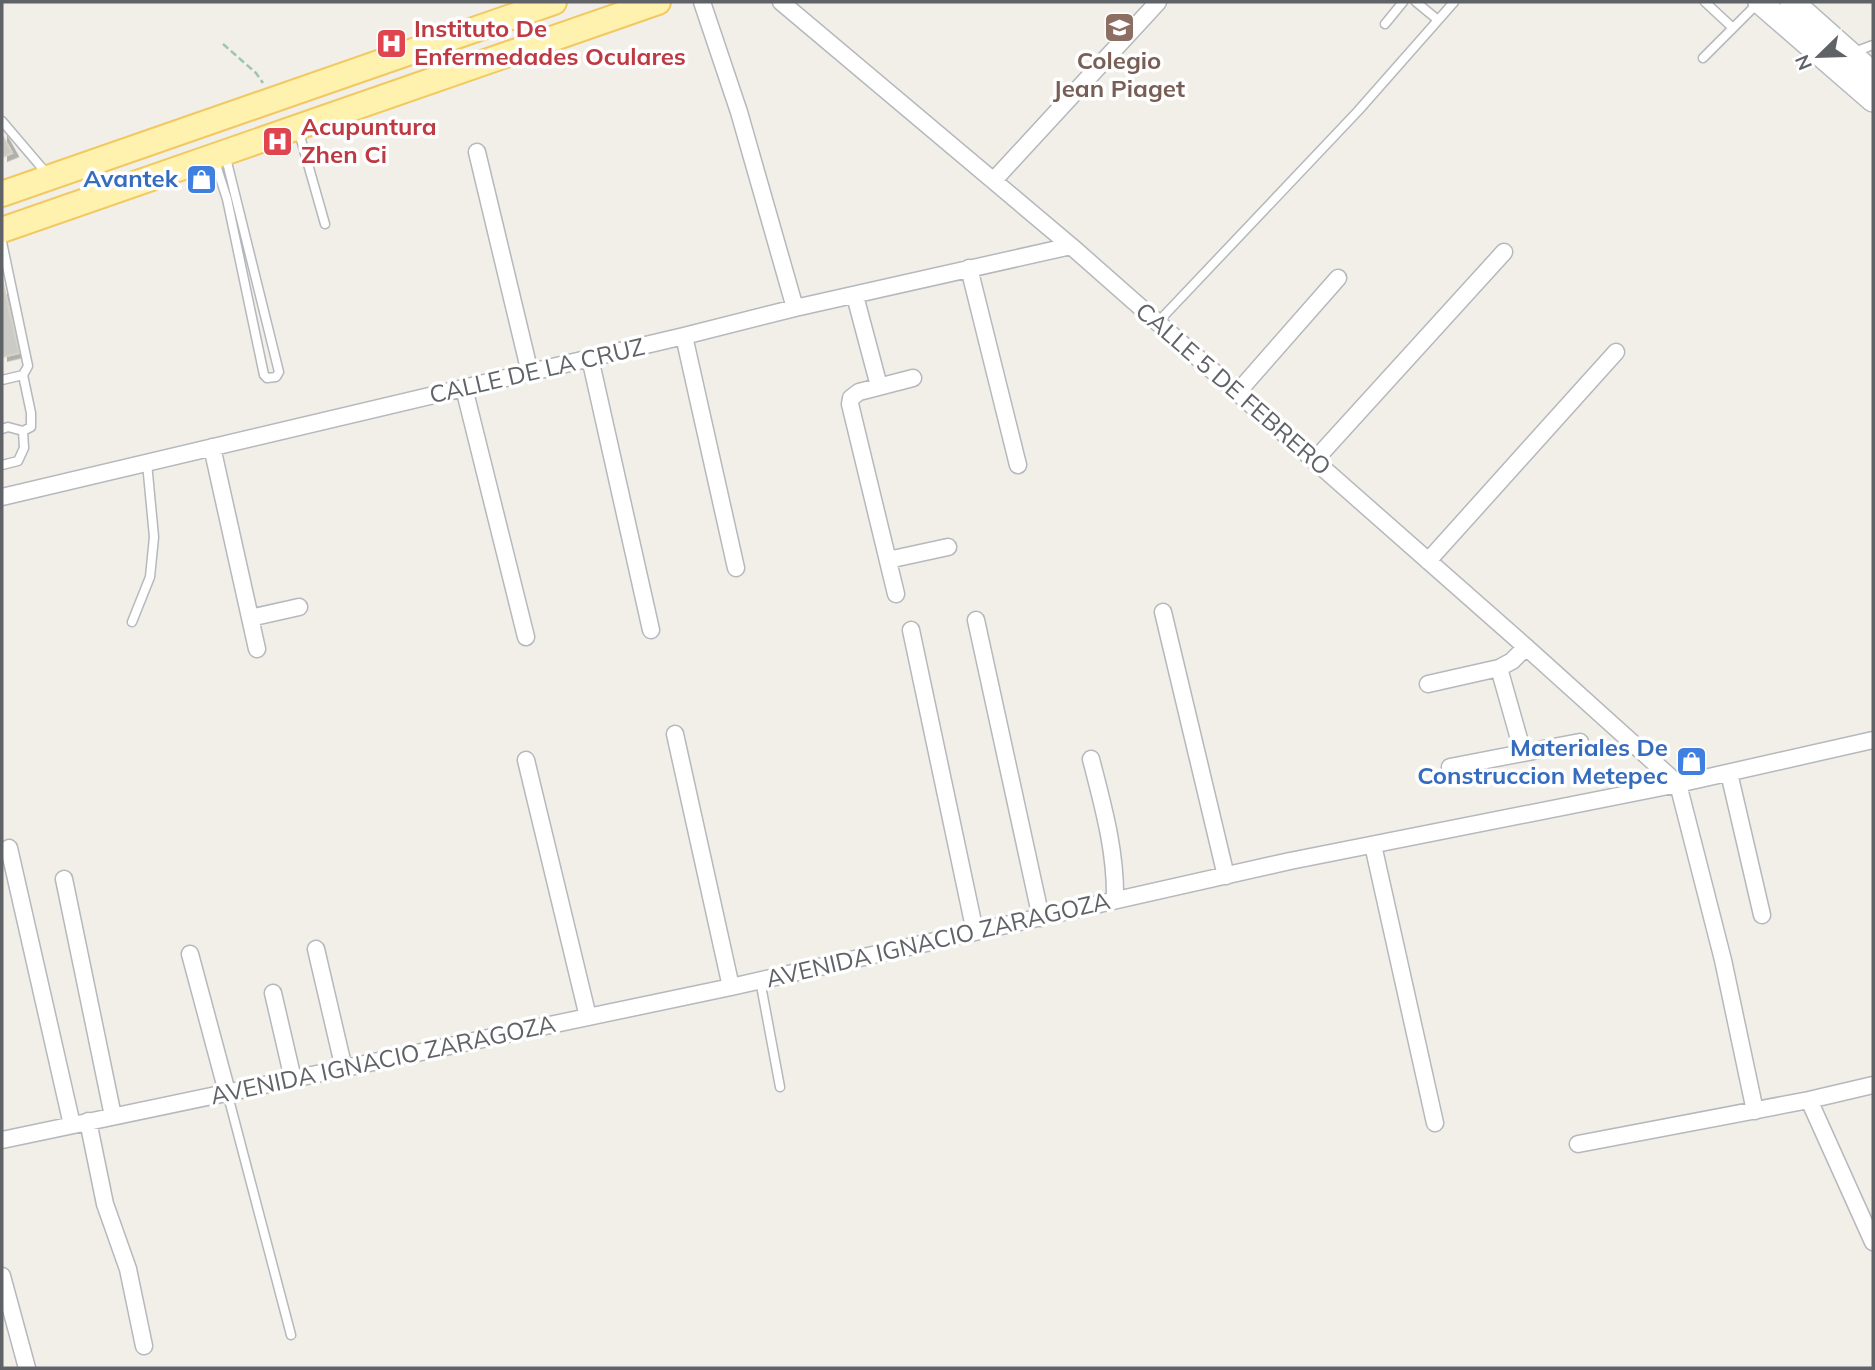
<svg xmlns="http://www.w3.org/2000/svg" width="1875" height="1370" viewBox="0 0 1875 1370" font-family="Mulish,sans-serif">
<style>
.building{fill:#cccac5;stroke:#d6d1c6;stroke-width:2;filter:url(#shadow)}
.lines{fill:none;stroke-linecap:round;stroke-linejoin:round}
.service-casing{stroke:#b5b8bc;stroke-width:11}
.minor-casing{stroke:#b5b8bc;stroke-width:19}
.secondary-casing{stroke:#b6babf;stroke-width:26}
.primary-casing{stroke:#f2c960;stroke-width:28}
.path{stroke:#9cc7a9;stroke-width:2.5;stroke-dasharray:7 3.5;stroke-linecap:butt}
.service{stroke:#fff;stroke-width:8}
.minor{stroke:#fff;stroke-width:16}
.secondary{stroke:#fff;stroke-width:23}
.primary{stroke:#fff2af;stroke-width:24}
.labels{text-anchor:middle;stroke-width:7;stroke-linejoin:round;paint-order:stroke}
.health-label{font-size:24px;font-weight:bold;fill:#be3a42;stroke:#fff;text-anchor:start}
.education-label{font-size:24px;font-weight:bold;fill:#785e54;stroke:#fff}
.shop-label{font-size:24px;font-weight:bold;fill:#366cbe;stroke:#fff;text-anchor:end}
.street-label{font-size:24px;fill:#5f6368;stroke:#fff}
</style>
<defs>
<filter id="shadow"><feDropShadow dx="6" dy="3.5" stdDeviation="0" flood-color="#0004"/></filter>
</defs>
<rect width="100%" height="100%" fill="#f1efe8"/>
<path class="building" d="M2 135 12 153 2 157Z
M2 279 19 353 2 357Z"/>
<g class="lines">
<defs>
<path id="service" d="M1416 2 1438 20
M1705 2 1733 28 1758 3
M1385 24 1403 2
M1854 52 1873 45
M1703 58 1733 28
M2 121 48 175
M298 129 325 224
M214 159 227 199 264 375 267 378 276 377 279 372 277 364 225 154
M2 242 28 366 23 375 31 413V427L23 431
M1158 322 1358 111 1454 2
M2 380 23 375
M2 429 8 427 23 431 24 448 18 461 2 465
M132 622 150 577 154 537 147 463
M760 980 780 1087
M227 1092 291 1335"/>
<path id="minor" d="M702 2 739 112 795 308
M781 2 1071 246 1526 647 1678 784
M477 152 530 373
M995 179 1158 2
M969 268 1018 465
M855 296 879 386
M684 336 736 568
M590 358 651 630
M464 388 526 637
M1237 393 1338 278
M212 447 257 649
M1314 461 1504 252
M2 497 684 336 795 308 1071 246
M888 560 948 547
M1428 561 1616 352
M896 594 850 404 851 398 859 392 913 378
M1163 612 1226 876
M250 618 299 607
M976 620 1041 918
M911 630 975 932
M1499 668 1523 753
M1428 684 1499 668 1512 661 1526 647
M675 734 731 987
M1091 759C1103 806 1116 851 1115 900
M526 760 588 1017
M1450 767 1580 742
M1729 773 1762 915
M1678 784 1723 960 1755 1111
M1373 845 1435 1123
M9 848 72 1125
M64 879 113 1116
M316 949 344 1069
M190 954 227 1092
M273 993 293 1079
M1809 1100 1873 1242
M88 1121 105 1204 128 1269 144 1346
M2 1140 731 987 1290 861 1678 784 1873 740
M1578 1144 1809 1100 1873 1085
M2 1276 27 1368"/>
<path id="secondary" d="M1760 2 1873 100
M1792 2 1873 74"/>
<path id="primary" d="M2 194 554 2
M2 230 658 2"/>
</defs>
<use href="#service" class="service-casing"/>
<use href="#minor" class="minor-casing"/>
<use href="#secondary" class="secondary-casing"/>
<use href="#primary" class="primary-casing"/>
<path class="path" d="M223 44 256 73 263 83"/>
<use href="#service" class="service"/>
<use href="#minor" class="minor"/>
<use href="#secondary" class="secondary"/>
<use href="#primary" class="primary"/>
</g>
<defs>
<symbol id="school-square" viewBox="-11 -11 22 22"><rect x="-9" y="-9" width="18" height="18" rx="4" fill="#8d6e63" stroke="#fff"/><path d="M0-5L7-2L0 1L-7-2ZM-4 1L0 2.5L4 1V4Q0 6-4 4Z" fill="#fff"/></symbol>
<symbol id="hospital-square" viewBox="-11 -11 22 22"><rect x="-9" y="-9" width="18" height="18" rx="4" fill="#e0444e" stroke="#fff"/><path d="M-5-5h3v3.5h4V-5h3V5h-3V1.5h-4V5h-3Z" fill="#fff"/></symbol>
<symbol id="shop-square" viewBox="-11 -11 22 22"><rect x="-9" y="-9" width="18" height="18" rx="4" fill="#3f7fe0" stroke="#fff"/><path d="M-5-2.5h2.3a2.7 3.5 0 0 1 5.4 0H5L5.5 6h-11ZM-1.5-2.5h3a1.5 2.3 0 0 0-3 0Z" fill="#fff"/></symbol>
</defs>
<g fill-rule="evenodd">
<use href="#school-square" x="1102" y="10" width="35" height="35"/>
<use href="#hospital-square" x="374" y="26" width="35" height="35"/>
<use href="#hospital-square" x="260" y="124" width="35" height="35"/>
<use href="#shop-square" x="184" y="162" width="35" height="35"/>
<use href="#shop-square" x="1674" y="744" width="35" height="35"/>
</g>
<g class="labels">
<g class="health-label">
<text x="414" y="37">Instituto De<tspan x="414" dy="28">Enfermedades Oculares</tspan></text>
<text x="301" y="135">Acupuntura<tspan x="301" dy="28">Zhen Ci</tspan></text>
</g>
<g class="education-label">
<text x="1119" y="69">Colegio<tspan x="1119" dy="28">Jean Piaget</tspan></text>
</g>
<g class="shop-label">
<text x="178" y="187">Avantek</text>
<text x="1668" y="756">Materiales De<tspan x="1668" dy="28">Construccion Metepec</tspan></text>
</g>
<g class="street-label">
<text transform="translate(537 371) rotate(-13)" y="8">CALLE DE LA CRUZ</text>
<text transform="translate(1233 389) rotate(41)" y="8">CALLE 5 DE FEBRERO</text>
<text transform="translate(938 940) rotate(-13)" y="8">AVENIDA IGNACIO ZARAGOZA</text>
<text transform="translate(383 1060) rotate(-12)" y="8">AVENIDA IGNACIO ZARAGOZA</text>
</g>
</g>
<rect width="1875" height="1370" fill="none" stroke="#5f6368" stroke-width="7"/>
<g transform="translate(1819 56) rotate(247)" stroke="#ffffff" stroke-width="5" paint-order="stroke">
<path d="M0-5L12 26L0 18L-12 26Z" fill="#5f6368"/>
<text y="-10" font-size="19" font-weight="bold" text-anchor="middle" fill="#5f6368">N</text>
</g>
</svg>
